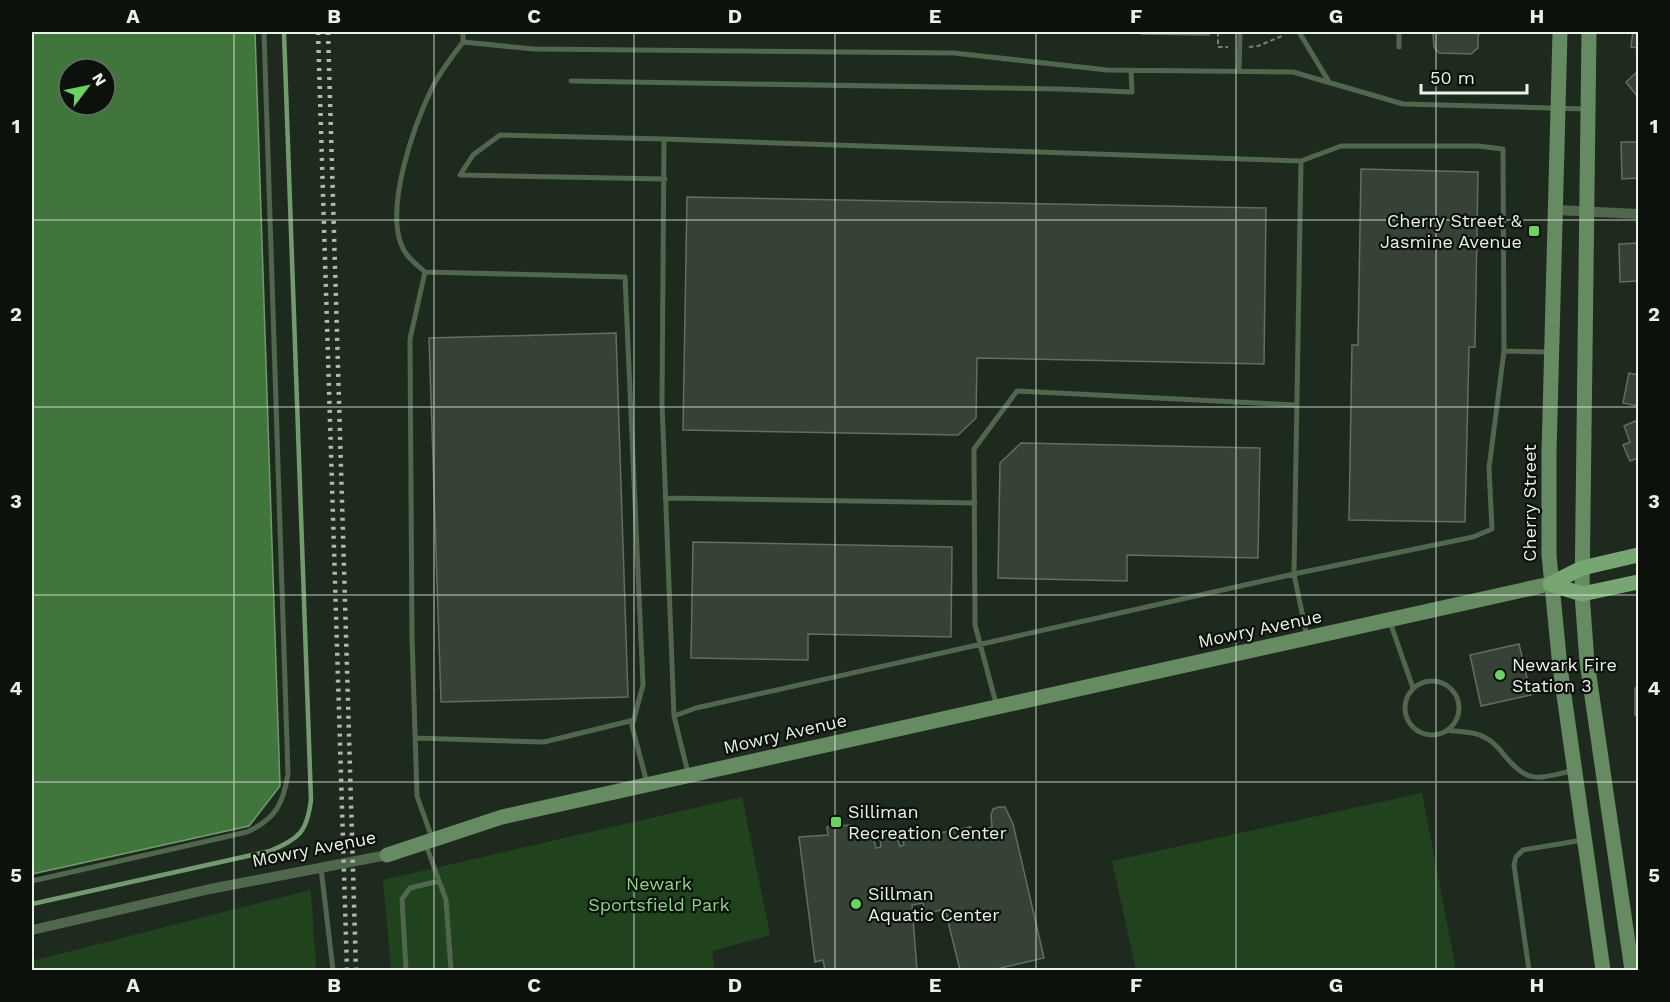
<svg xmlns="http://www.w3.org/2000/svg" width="1670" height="1002" viewBox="0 0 1670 1002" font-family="'Work Sans',sans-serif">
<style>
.green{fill:#20431d}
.water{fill:#40753b;stroke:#739a6f;stroke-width:1.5;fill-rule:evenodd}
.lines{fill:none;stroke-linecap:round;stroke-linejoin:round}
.stream{stroke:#739a6f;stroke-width:4.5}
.building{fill:#364235;stroke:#616e60;stroke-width:1.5}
.path{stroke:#788177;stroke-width:2;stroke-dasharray:4.5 3;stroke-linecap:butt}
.lane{stroke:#50664d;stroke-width:5}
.street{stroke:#50664d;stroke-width:10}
.secondary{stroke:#668a62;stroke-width:15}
.primary{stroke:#77a672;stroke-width:15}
.rail{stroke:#b0b8af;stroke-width:4.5;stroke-dasharray:3 6;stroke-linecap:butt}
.grid{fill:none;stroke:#eaf1e9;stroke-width:1.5;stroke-opacity:0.55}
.poi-dot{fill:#6cd362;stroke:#0c110c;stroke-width:2}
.labels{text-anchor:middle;stroke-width:4.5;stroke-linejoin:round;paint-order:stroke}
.poi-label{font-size:18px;fill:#eaf1e9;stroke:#0c110c;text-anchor:start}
.street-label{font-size:18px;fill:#eaf1e9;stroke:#0c110c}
.park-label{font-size:18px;fill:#8bd583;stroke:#0c110c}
.neatline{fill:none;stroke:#eaf1e9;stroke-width:2}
.grid-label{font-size:20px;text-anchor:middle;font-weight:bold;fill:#eaf1e9}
</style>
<rect width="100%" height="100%" fill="#1f2a1e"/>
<path class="green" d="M1422 793 1456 970H1136L1112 861Z
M742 797 770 935 712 951 715 970H391L383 880Z
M310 890 312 905 316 970H32V961Z"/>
<path class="water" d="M32 32H255L280 786 249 826 32 874ZM69 69H105V105H69Z"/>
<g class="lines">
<path class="stream" d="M32 904 270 851C299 839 307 832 311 800L284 32"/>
</g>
<path class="building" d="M1142 32H1209V35L1142 34Z
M1430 32H1482L1478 35V48L1471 54 1439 53 1434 47 1433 35Z
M1633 32H1638V48L1631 47Z
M1638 71V97L1626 82Z
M1621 142H1638V178L1622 179Z
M1361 169 1478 172 1475 347H1469L1465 522 1349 520 1352 345H1358Z
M687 197 1266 208 1264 364 977 358 976 418 958 435 683 430Z
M1638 243V281L1620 282 1619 244Z
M616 333 628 697 441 702 429 338Z
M1629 373 1638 375V406L1623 403Z
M1638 420V458L1630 461 1623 445 1630 442 1624 426Z
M1021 443 1260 448 1258 558 1127 555V581L998 578 1000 463Z
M693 542 952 547 951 637 808 634V660L691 658Z
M1519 644 1531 695 1481 706 1470 655Z
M1635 688H1638V715H1635Z
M999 807H1005L1013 824 1044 958 992 970H960L945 909 925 914 923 903 912 905 917 970H825L823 960 815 962 799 837 828 835 827 827 850 825 851 833 872 832 876 848 881 847 880 838 888 833 896 835 900 846 904 845 903 840 971 827 972 832 992 827 991 815 993 809Z"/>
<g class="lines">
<path class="path" d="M1218 32V47H1228
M1249 47 1258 46 1282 36"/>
<path class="lane" d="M463 32V42L534 49 954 53 1107 70 1293 72 1403 104 1586 109
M1299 32 1329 82
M1399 32V47
M1239 71 1240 32
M571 81 1060 89 1132 92 1131 70
M664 139 1301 161 1341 146H1478L1503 149 1504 351 1489 468 1492 529 1473 537 1294 574 696 708 674 716 662 403Z
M664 139 500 135 473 155 460 175 665 179
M1301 161 1294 574 1307 637
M425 272C416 264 405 256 401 244 386 204 414 125 432 88 440 72 452 57 463 42
M1504 351 1550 352
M665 498 975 503
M1390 622 1413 688
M1405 708a27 27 0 1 1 54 0a27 27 0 1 1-54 0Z
M997 707 975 625 974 449 1017 391 1297 405
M674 716 688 773
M1447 730C1459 732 1474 731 1484 737 1493 741 1499 748 1505 756 1529 785 1538 778 1572 771
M415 738 544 742 634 720
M432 838 417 796 412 638 410 339 425 272 625 277 643 685 632 726 647 783
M426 845 446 900 451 970
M321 868 333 970
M32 881 247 832C275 819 283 805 288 774L264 32
M406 970 402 899 410 888 439 881
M1529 970 1514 865 1516 857 1523 850 1583 840"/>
<path class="street" d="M1556 210 1638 214
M32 930 210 889 387 855"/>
<path class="secondary" d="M1560 32 1549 453V555L1560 667 1603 970
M1589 32 1582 594 1587 662 1632 970
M387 855 502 817 1550 584"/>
<path class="primary" d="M1550 584 1582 568 1638 555
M1550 584 1582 594 1638 582"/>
<path class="rail" d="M318 32 347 970
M328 32 356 970"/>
</g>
<path class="grid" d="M234 32V970M434 32V970M634 32V970M835 32V970M1036 32V970M1236 32V970M1436 32V970M32 220H1638M32 407H1638M32 595H1638M32 782H1638"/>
<g class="poi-dot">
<rect x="1528" y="225" width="12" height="12" rx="3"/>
<circle cx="1500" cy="675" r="6"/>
<rect x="830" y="816" width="12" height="12" rx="3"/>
<circle cx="856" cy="904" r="6"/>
</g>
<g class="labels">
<g class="poi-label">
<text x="1522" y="227" text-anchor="end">Cherry Street &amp;<tspan x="1522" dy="21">Jasmine Avenue</tspan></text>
<text x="1512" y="671">Newark Fire<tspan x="1512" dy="21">Station 3</tspan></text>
<text x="848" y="818">Silliman<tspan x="848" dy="21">Recreation Center</tspan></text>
<text x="868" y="900">Sillman<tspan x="868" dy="21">Aquatic Center</tspan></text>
</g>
<g class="street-label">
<text transform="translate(1530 503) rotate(-90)" y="6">Cherry Street</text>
<text transform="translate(1260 629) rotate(-12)" y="6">Mowry Avenue</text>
<text transform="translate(785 734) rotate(-13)" y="6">Mowry Avenue</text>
<text transform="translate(314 849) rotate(-11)" y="6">Mowry Avenue</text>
</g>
<g class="park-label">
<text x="659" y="890">Newark<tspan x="659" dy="21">Sportsfield Park</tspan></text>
</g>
</g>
<rect width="1670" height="1002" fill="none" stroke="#0c110c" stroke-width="66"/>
<g transform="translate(87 87) rotate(58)"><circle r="28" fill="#0c110c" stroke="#656b64" stroke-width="1.5"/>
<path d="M0-4.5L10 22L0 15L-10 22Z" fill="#6cd362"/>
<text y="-9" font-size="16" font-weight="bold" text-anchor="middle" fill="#eaf1e9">N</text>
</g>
<path d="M1421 84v9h106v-9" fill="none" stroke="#eaf1e9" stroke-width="3"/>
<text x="1430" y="84" font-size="18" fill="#eaf1e9" stroke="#0c110c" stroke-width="4.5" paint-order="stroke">50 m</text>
<rect x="33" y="33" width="1604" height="936" class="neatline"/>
<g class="grid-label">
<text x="133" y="23">A</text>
<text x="334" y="23">B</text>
<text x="534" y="23">C</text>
<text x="735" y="23">D</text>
<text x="935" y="23">E</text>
<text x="1136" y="23">F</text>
<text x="1336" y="23">G</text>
<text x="1537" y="23">H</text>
<text x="16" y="133">1</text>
<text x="1654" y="133">1</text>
<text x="16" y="321">2</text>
<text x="1654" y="321">2</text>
<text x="16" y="508">3</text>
<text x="1654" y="508">3</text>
<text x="16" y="695">4</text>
<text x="1654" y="695">4</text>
<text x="16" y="882">5</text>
<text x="1654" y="882">5</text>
<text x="133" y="992">A</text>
<text x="334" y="992">B</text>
<text x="534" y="992">C</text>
<text x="735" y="992">D</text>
<text x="935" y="992">E</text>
<text x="1136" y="992">F</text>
<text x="1336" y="992">G</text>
<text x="1537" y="992">H</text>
</g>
</svg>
